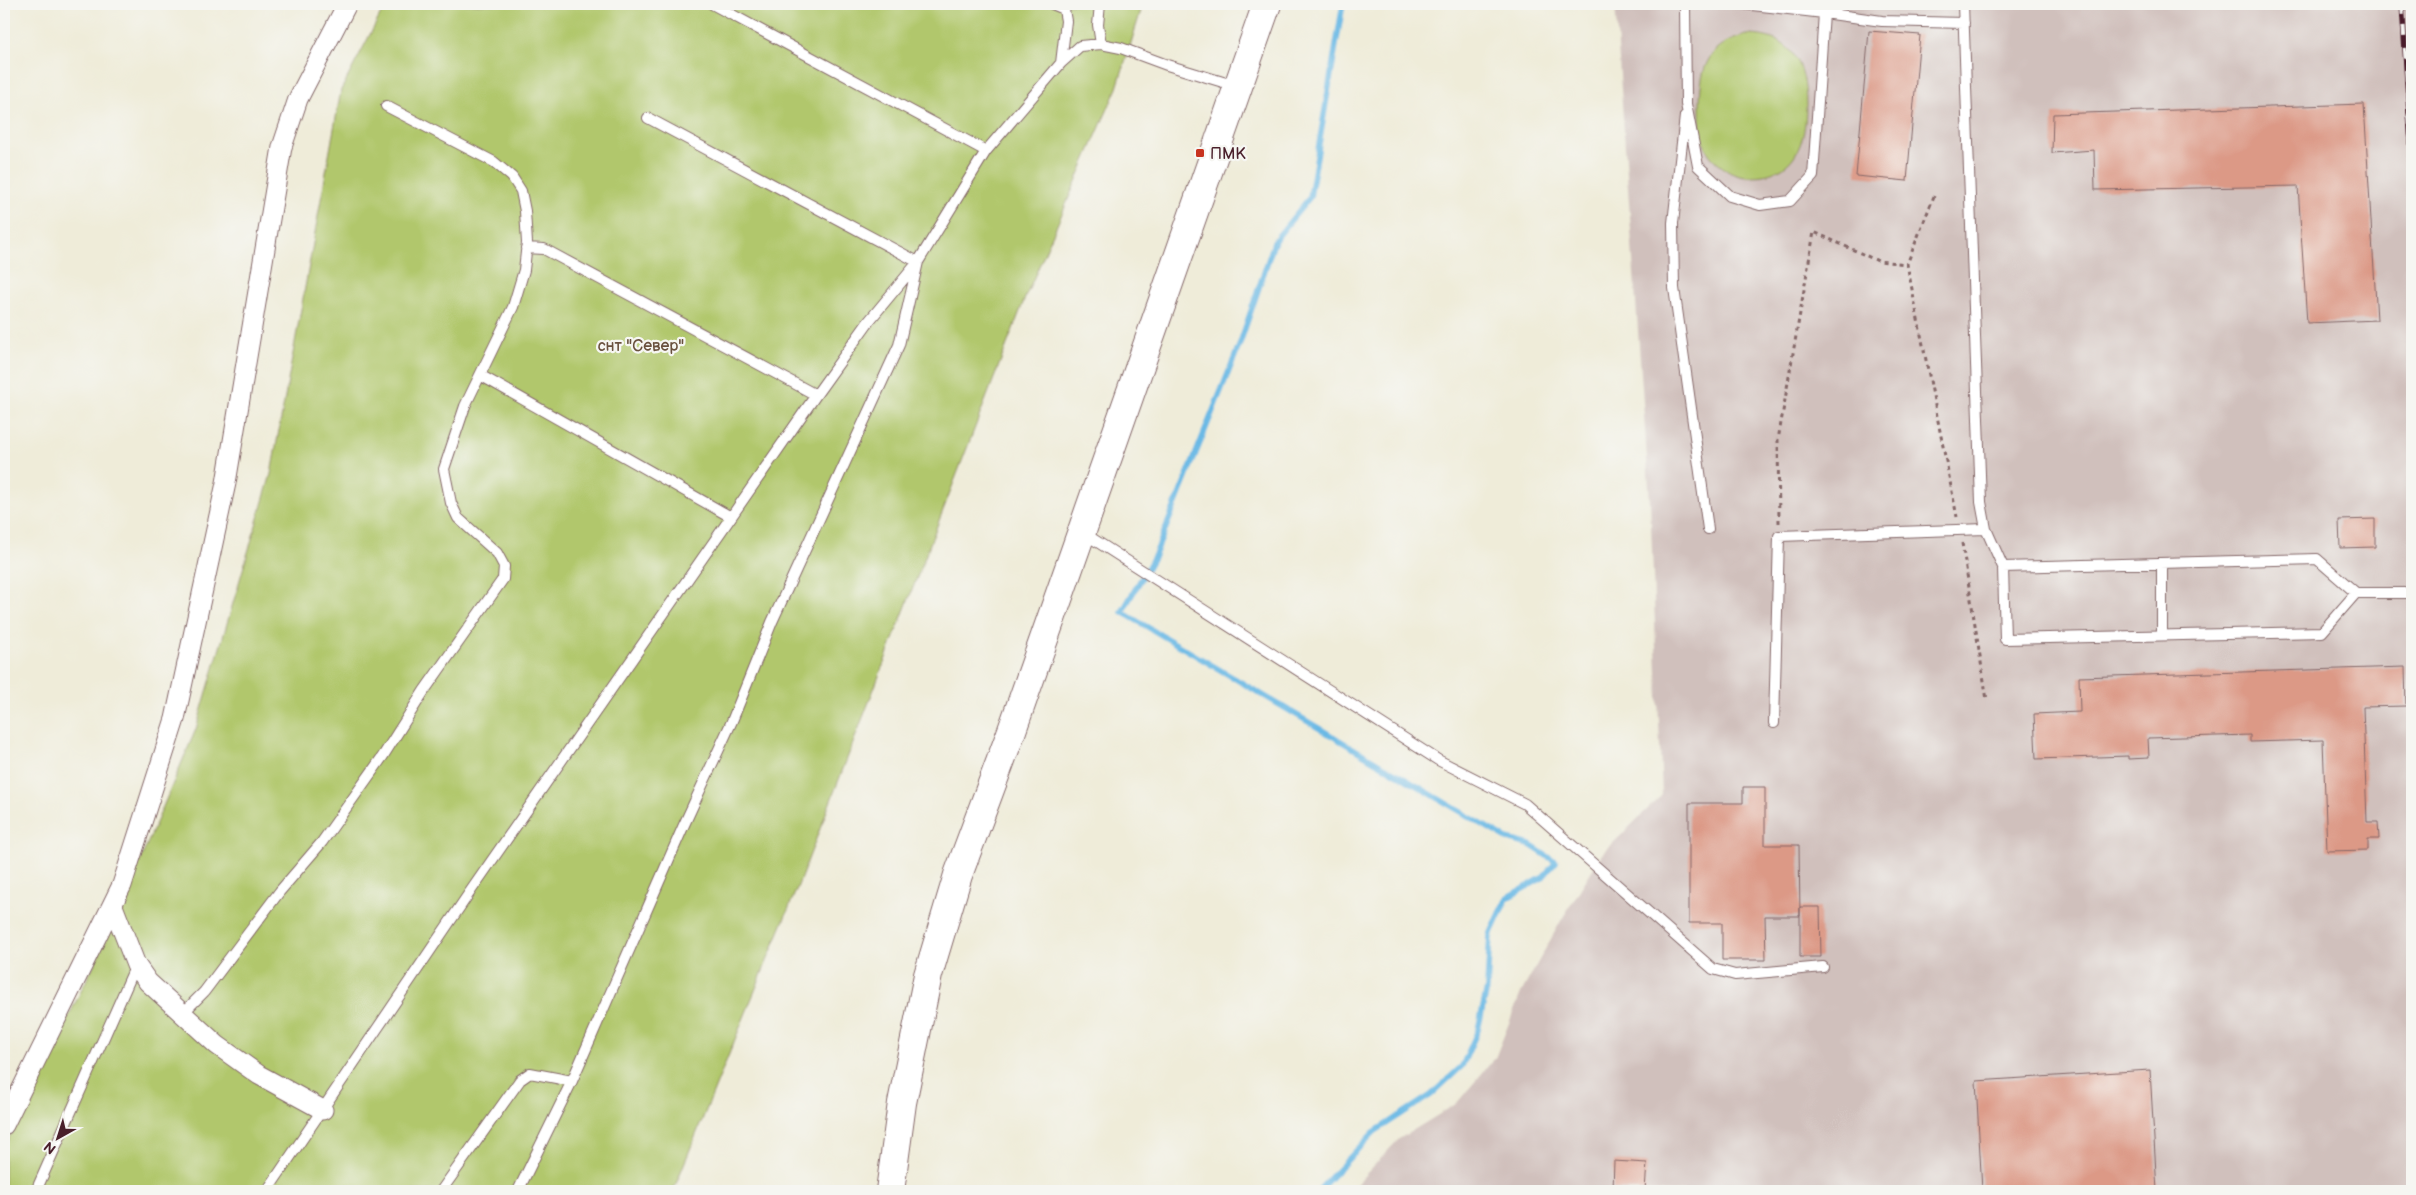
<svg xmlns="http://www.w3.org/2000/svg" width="2416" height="1195" viewBox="0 0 2416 1195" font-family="'Balsamiq Sans',sans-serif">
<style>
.industrial{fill:#d0c0bc}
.green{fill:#b1c76c;stroke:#7e734c}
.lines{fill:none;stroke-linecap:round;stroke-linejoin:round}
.stream{stroke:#6bb9e5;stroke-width:5.5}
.building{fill:#dc9986}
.lane-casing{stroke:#846768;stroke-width:12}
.street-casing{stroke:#846768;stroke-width:21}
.secondary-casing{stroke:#846768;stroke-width:30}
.path{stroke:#846768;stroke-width:3;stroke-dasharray:4 4;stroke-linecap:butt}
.lane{stroke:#fff;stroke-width:10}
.street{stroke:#fff;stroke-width:19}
.secondary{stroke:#fff;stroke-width:28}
.rail-casing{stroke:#4a1f2b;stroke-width:5.5}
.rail{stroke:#f6f6f2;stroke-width:4;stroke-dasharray:11;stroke-linecap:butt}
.poi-dot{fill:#c8321e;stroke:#f6f6f2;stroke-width:2}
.labels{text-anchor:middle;stroke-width:4.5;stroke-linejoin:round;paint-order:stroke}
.poi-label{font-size:16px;fill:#4a1f2b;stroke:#f6f6f2;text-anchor:start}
.park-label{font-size:16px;fill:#69513e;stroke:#f6f6f2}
</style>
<rect width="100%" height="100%" fill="#f6f6f2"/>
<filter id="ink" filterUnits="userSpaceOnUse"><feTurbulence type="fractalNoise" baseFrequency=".02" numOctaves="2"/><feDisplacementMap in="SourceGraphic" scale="10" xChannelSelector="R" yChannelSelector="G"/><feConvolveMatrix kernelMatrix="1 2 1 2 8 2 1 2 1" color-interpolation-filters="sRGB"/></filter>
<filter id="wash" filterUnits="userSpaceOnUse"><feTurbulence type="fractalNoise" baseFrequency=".0096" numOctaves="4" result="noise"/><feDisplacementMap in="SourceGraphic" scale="20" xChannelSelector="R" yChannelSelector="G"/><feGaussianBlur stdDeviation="1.12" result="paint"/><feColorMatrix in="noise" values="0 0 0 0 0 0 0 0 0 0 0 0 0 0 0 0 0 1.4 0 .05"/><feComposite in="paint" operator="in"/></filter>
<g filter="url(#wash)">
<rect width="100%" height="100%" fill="#efecd9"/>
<path class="industrial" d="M1615 4H2412V1191H1350L1399 1139 1456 1104 1495 1058 1521 993 1562 919 1602 854 1662 795 1650 501Z"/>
<path class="green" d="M386 4H1143L1117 88 1025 298 799 883 673 1191H4V1148L109 934 196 729 271 474 341 90Z
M1747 35C1793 35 1806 64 1806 105 1806 142 1796 176 1751 176 1735 177 1719 167 1709 154 1700 140 1700 126 1700 110 1700 72 1704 45 1747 35Z"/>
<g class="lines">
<path class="stream" d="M1318 1191 1374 1132 1431 1095 1462 1066 1478 1030 1487 988 1490 935 1507 898 1542 878 1556 862 1530 845 1507 839 1122 612 1155 555 1239 346 1275 240 1310 197 1343 4"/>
</g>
<g id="blocks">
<path class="building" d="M1869 31 1920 35 1907 181 1856 176Z
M2364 104 2377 320 2307 323 2298 186 2095 190 2094 150 2052 153 2053 114Z
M2375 519V547L2340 548 2339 520Z
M2405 667 2406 706 2363 707 2367 822H2378L2379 839H2368V850L2327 851 2323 740 2250 742V735L2148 738 2149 758 2128 759V756L2036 759 2034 714 2080 712 2079 677Z
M1743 787H1765V845H1799L1800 916H1765L1766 960H1722V923H1689V803H1743Z
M1800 907H1820L1821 957H1800Z
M2150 1070 2157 1191H1982L1976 1081Z
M1614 1161 1647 1163 1645 1190 1613 1189Z"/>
</g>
</g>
<g filter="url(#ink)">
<use href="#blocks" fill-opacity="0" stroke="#846768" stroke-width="1"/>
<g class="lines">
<defs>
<path id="lane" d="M712 4 986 151
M1052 4 1064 9
M1100 4 1098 25 1101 44
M1685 4 1686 104 1698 166 1730 196 1760 205 1790 201 1813 176 1824 13 1743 4
M1963 4 1981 502 1986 529 2003 567 2005 639 2322 632 2356 593
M1824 13 1882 21 1964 23
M1061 63 1066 21 1063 4
M1685 116 1673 223 1674 288 1708 529
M526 248 544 249 816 395
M480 375 731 517
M1082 532 1438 760 1525 804 1713 969 1735 975 1823 967
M2162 563V635
M2003 567 2317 559 2356 593H2412
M1774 723 1779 536 1986 529
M182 1014 204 992 280 891 322 842 383 756 424 691 503 579 504 566 497 553 458 518 451 503 444 469 465 406 513 307 524 270 527 243 525 211 521 191 512 177 494 162 386 106
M36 1191 136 965
M267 1191 472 889 816 395 869 321 918 262 986 151 1061 63 1080 46 1101 44 1121 48 1167 65 1236 86
M441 1191 520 1080 530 1073 572 1081
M518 1191 572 1081 683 827 732 721 772 622 899 345 918 262 648 118"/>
<path id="street" d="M113 906 136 965 148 982 217 1045 259 1075 323 1110
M4 1125 122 885 175 719 226 483 282 147 298 99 347 4"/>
<path id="secondary" d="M890 1191 902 1103 928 975 958 875 1011 733 1267 4"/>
</defs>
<use href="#lane" class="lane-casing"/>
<use href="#street" class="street-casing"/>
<use href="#secondary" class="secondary-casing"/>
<path class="path" d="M1934 196 1907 264 1957 517
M1779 523 1778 440 1814 232 1878 261 1907 264
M1962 543 1987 700"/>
<use href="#lane" class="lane"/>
<use href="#street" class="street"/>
<use href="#secondary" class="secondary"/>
<defs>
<path id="rail" d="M2402 4 2412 158"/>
</defs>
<use href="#rail" class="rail-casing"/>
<use href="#rail" class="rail"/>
</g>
</g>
<rect class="poi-dot" x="1195" y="148" width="10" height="10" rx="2.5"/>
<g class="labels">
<g class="poi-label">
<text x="1210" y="159">ПМК</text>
</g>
<g class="park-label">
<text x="641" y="351">снт "Север"</text>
</g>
</g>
<rect width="2416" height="1195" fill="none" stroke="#f6f6f2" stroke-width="20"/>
<g transform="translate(58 1138) rotate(219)" stroke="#f6f6f2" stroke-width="4" paint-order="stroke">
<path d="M0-4L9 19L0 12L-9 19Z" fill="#4a1f2b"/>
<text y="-8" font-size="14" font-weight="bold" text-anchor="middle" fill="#4a1f2b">N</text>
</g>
</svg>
